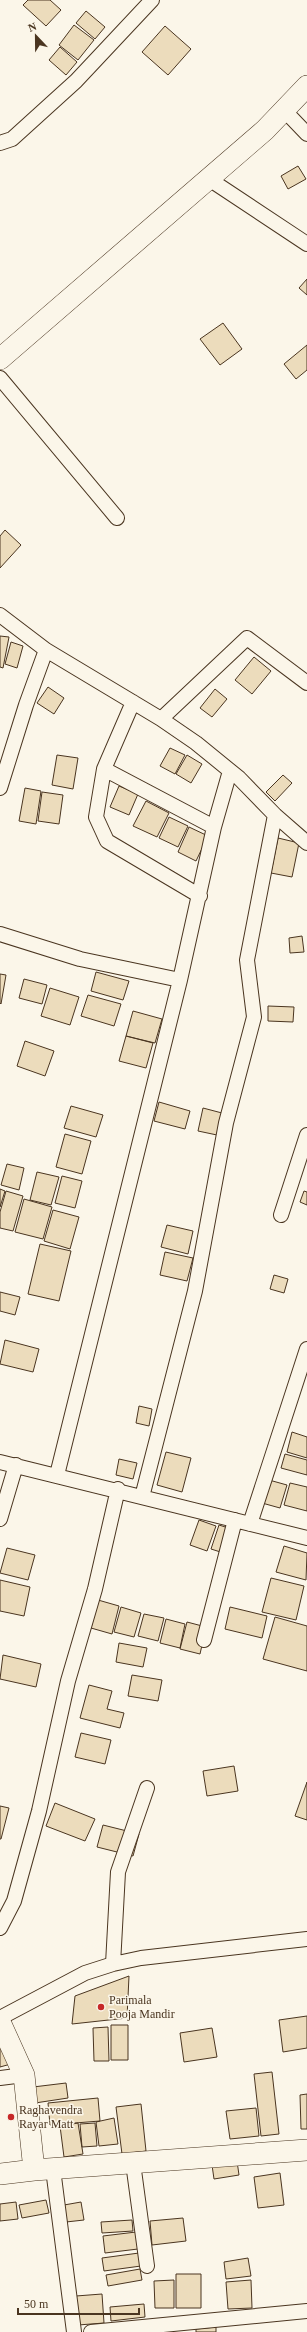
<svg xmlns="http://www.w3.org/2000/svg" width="307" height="2332" viewBox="0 0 307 2332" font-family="'Times New Roman',serif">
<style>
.building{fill:#ecdcbc;stroke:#4a3520}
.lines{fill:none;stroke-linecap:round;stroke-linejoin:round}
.street-casing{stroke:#4a3520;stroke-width:16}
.secondary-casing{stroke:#4a3520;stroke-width:22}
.street{stroke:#fbf6e9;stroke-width:14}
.secondary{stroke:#fbf6e9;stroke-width:21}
.poi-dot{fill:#c62828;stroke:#fbf6e9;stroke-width:1.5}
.labels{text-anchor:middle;stroke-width:3;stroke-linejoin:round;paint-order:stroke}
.poi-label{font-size:12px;fill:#4a3520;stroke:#fbf6e9;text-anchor:start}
</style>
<rect width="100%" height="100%" fill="#fbf6e9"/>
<path class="building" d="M28 0H50L61 10 46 26 23 5Z
M86 11 105 27 95 39 76 23Z
M74 25 94 40 78 60 59 45Z
M165 26 191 49 168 75 142 52Z
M60 47 77 62 66 75 49 60Z
M298 166 306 179 288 189 281 176Z
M307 279V295L299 288Z
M223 323 242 349 220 365 200 339Z
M307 345V370L296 379 284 364Z
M5 530 21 545 0 568V536Z
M0 636 9 637 3 668 0 667Z
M11 642 23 646 17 668 5 664Z
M254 657 271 671 252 694 235 680Z
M48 687 64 698 54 714 37 703Z
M215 689 227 699 212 717 200 708Z
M170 748 185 755 175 774 160 766Z
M57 755 78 758 73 789 52 785Z
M187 755 202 764 191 783 176 774Z
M283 775 292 783 275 801 266 792Z
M119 786 138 794 129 815 110 807Z
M25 788 41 791 36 824 19 821Z
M42 792 63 795 59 824 38 821Z
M146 801 169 813 157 837 133 826Z
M169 817 188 826 178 847 159 838Z
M189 827 208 836 196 861 178 852Z
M278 838 299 843 292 877 271 873Z
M302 936 304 952 290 953 289 938Z
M96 972 129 981 123 1000 91 991Z
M0 974 6 975 1 1004 0 1003Z
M24 979 47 985 42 1004 19 998Z
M50 988 79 997 70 1025 41 1016Z
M88 995 121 1004 114 1026 81 1016Z
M268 1006 294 1007 293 1022 268 1021Z
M133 1011 162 1019 155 1043 126 1036Z
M126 1036 153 1043 146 1068 119 1061Z
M25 1041 54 1051 45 1076 17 1066Z
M159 1102 190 1111 185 1129 154 1121Z
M71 1106 103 1115 96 1137 64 1128Z
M203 1108 222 1113 217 1135 198 1131Z
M65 1134 91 1141 82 1174 56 1167Z
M7 1164 24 1168 19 1190 1 1185Z
M37 1172 59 1177 51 1205 30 1200Z
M62 1176 82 1181 75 1208 55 1203Z
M0 1189 5 1191 0 1207Z
M6 1191 23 1196 13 1231 0 1228V1212Z
M304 1191 307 1192V1205L300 1202Z
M24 1199 52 1207 43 1239 15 1232Z
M53 1210 79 1217 70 1249 44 1241Z
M167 1225 193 1231 188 1254 161 1247Z
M40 1244 71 1251 59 1301 28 1294Z
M165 1252 193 1258 187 1281 160 1275Z
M274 1275 288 1279 284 1293 270 1289Z
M0 1292 20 1297 15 1315 0 1311Z
M5 1340 39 1349 33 1372 0 1364Z
M139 1406 152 1409 149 1426 136 1423Z
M292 1432 307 1437V1458L287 1452Z
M166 1452 191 1458 182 1492 157 1485Z
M285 1454 307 1460V1475L281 1468Z
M119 1459 137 1463 133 1479 116 1475Z
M269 1480 287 1485 280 1508 262 1503Z
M290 1483 307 1487V1511L284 1505Z
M199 1520 216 1526 207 1551 190 1545Z
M219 1525 238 1531 230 1555 211 1549Z
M284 1546 307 1553 306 1580 276 1572Z
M7 1548 35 1555 28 1580 0 1573Z
M271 1578 304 1586 296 1620 262 1612Z
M0 1580 30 1587 24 1616 0 1611Z
M98 1600 119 1606 112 1634 91 1628Z
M121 1607 141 1613 134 1637 114 1632Z
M230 1607 267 1616 262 1638 225 1629Z
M144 1614 164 1618 158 1641 138 1636Z
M275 1617 307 1626V1671L263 1659Z
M166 1619 185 1624 180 1648 160 1643Z
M187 1622 206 1627 200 1654 180 1649Z
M119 1643 147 1648 143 1667 116 1662Z
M3 1655 41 1664 36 1687 0 1679Z
M132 1675 162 1680 158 1701 128 1696Z
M89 1685 112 1691 107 1709 124 1713 120 1728 80 1718Z
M81 1733 111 1740 105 1764 75 1757Z
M234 1766 238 1791 207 1796 203 1771Z
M307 1782V1820L295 1816Z
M55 1803 95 1819 85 1841 46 1826Z
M0 1806 9 1808 1 1839H0Z
M103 1825 139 1834 133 1856 97 1847Z
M129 1976 127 2018 72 2024 75 1996Z
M307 2016V2048L283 2052 279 2020Z
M111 2025H128V2060H111Z
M108 2027 109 2061H94L93 2028Z
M212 2028 217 2057 184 2062 180 2033Z
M0 2035 18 2062 0 2067Z
M272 2072 279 2134 261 2136 254 2074Z
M66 2083 68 2098 35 2103 33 2087Z
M307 2094V2129H301L300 2095Z
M98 2098 100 2121 50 2125 48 2103Z
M141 2104 146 2151 122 2154 116 2107Z
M256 2108 259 2136 230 2139 226 2111Z
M114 2118 118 2144 99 2146 96 2122Z
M78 2123 83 2154 64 2157 60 2126Z
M95 2123 97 2146 82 2147 80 2124Z
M237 2161 239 2175 214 2179 212 2165Z
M280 2173 284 2205 258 2208 254 2177Z
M46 2200 49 2213 22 2218 19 2205Z
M16 2202 18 2219 0 2221V2204Z
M81 2202 84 2220 66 2222 64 2205Z
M183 2218 186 2241 152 2245 150 2221Z
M132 2220 133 2231 102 2233 101 2222Z
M136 2232 138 2249 105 2253 103 2236Z
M139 2253 141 2266 104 2271 102 2258Z
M248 2258 251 2276 226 2279 224 2262Z
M140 2269 142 2280 108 2286 106 2275Z
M176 2274H201V2308H176Z
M174 2280V2308H155L154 2281Z
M251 2280 252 2308 228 2309 226 2282Z
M102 2294 104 2323 78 2325 76 2296Z
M144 2304 145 2317 111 2321 110 2307Z
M216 2327V2332H196V2329Z"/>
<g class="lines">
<defs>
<path id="street" d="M284 110 307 134
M0 143 12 139 76 81 152 0
M209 179 307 244
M0 378 117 518
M0 615 46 650 161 719 196 743 239 778 275 815 307 843
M133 702 104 769 96 817 107 841 200 896
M161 719 247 638 307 683
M104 769 214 827
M0 788 26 705 46 650
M0 934 80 959 180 980
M281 1215 307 1135
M0 1462 307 1538
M57 1475 180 980 214 827 230 771
M142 1497 195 1291 226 1123 254 1017 247 960 275 815
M0 1519 16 1465
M250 1524 307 1349
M204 1640 235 1520
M0 1928 14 1901 39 1811 68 1681 95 1589 118 1489
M113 1964 118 1872 147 1788
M0 2018 85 1973 113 1964 141 1958 307 1939
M0 2078 24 2075
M133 2163 147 2266
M53 2169 74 2332
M91 2332 307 2311"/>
<path id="secondary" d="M0 359 265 130 307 86
M0 2022 24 2075 34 2170 307 2150
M0 2174 34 2170"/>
</defs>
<use href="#street" class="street-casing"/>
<use href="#secondary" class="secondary-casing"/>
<use href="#street" class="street"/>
<use href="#secondary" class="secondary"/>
</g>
<g class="poi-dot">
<circle cx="101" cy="2007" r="4"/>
<circle cx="11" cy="2117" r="4"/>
</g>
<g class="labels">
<g class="poi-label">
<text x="109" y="2004">Parimala<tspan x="109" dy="14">Pooja Mandir</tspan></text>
<text x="19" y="2114">Raghavendra<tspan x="19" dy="14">Rayar Matt</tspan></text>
</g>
</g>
<g transform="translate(36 36) rotate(338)" stroke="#fbf6e9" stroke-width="3" paint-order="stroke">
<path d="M0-3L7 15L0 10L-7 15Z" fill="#4a3520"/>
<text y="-6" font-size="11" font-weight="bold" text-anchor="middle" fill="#4a3520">N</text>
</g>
<path d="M18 2308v6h121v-6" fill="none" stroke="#4a3520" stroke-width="2"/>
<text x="24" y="2308" font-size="12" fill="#4a3520" stroke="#fbf6e9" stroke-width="3" paint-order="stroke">50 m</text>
</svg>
